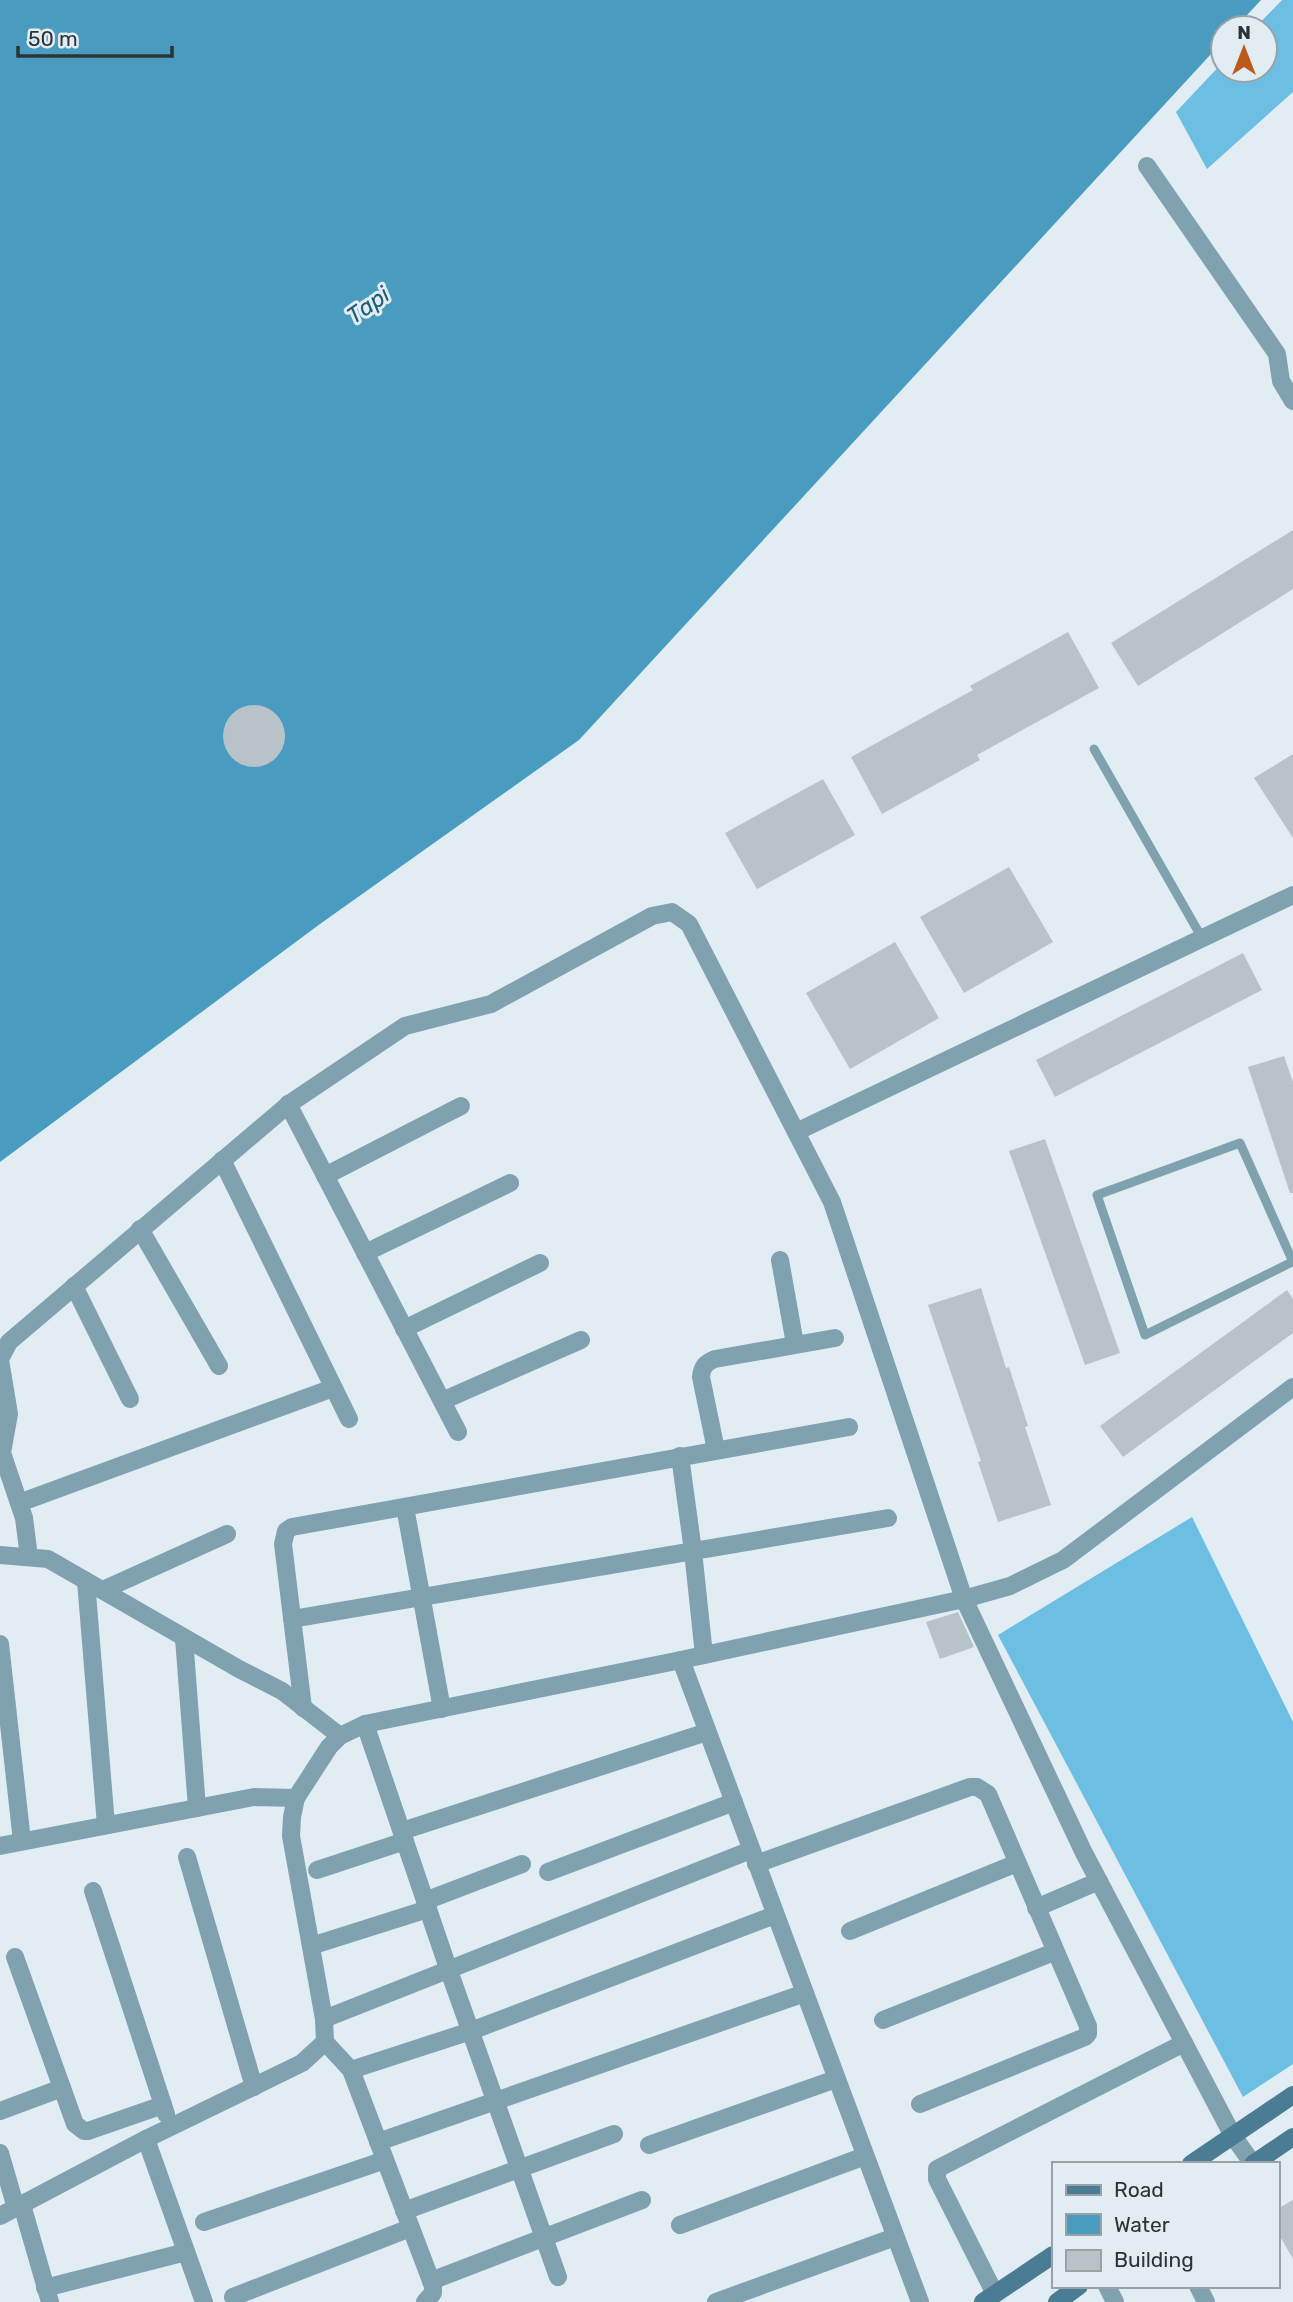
<svg xmlns="http://www.w3.org/2000/svg" width="1293" height="2302" viewBox="0 0 1293 2302" font-family="Rubik,sans-serif">
<rect width="100%" height="100%" fill="#e1edf3"/>
<!-- forest -->
<g fill="#6cbee2">
<path d="M1282,0H1293V92L1207,169L1176,112L1223,62V70H1265V28H1255Z"/>
<path d="M1192,1517L1293,1722V2064L1243,2097L998,1635Z"/>
</g>
<!-- water -->
<path fill="#499cbf" d="M0,0H1261L1235,28H1223V41L579,740L320,924L0,1162Z"/>
<!-- building -->
<g fill="#b7c3c8">
<path d="M1293,530V589L1138,686L1111,643Z"/>
<path d="M1068,632L1099,688L977,755L980,760L882,814L851,757L973,690L970,686Z"/>
<circle cx="254" cy="736" r="31"/>
<path d="M1293,754V838L1254,778Z"/>
<path d="M823,779L855,835L757,889L725,833Z"/>
<path d="M1009,867L1053,942L964,993L920,917Z"/>
<path d="M895,942L939,1018L850,1069L806,993Z"/>
<path d="M1243,953L1262,990L1055,1097L1036,1060Z"/>
<path d="M1284,1056L1293,1082V1193H1290L1248,1067Z"/>
<path d="M1045,1139L1120,1353L1085,1365L1009,1151Z"/>
<path d="M981,1288L1006,1368L1009,1367L1028,1426L1025,1427L1051,1505L998,1522L978,1462L981,1461L928,1305Z"/>
<path d="M1287,1290L1293,1299V1333L1123,1457L1100,1426Z"/>
<path d="M958,1612L974,1647L940,1659L926,1622Z"/>
<path d="M1293,2200V2259L1277,2231V2209Z"/>
</g>
<g fill="none" stroke-linecap="round" stroke-linejoin="round">
<!-- lane -->
<g stroke="#80a1b0" stroke-width="9">
<path d="M1094,749L1202,938"/>
<path d="M1292,1262L1145,1335L1097,1195L1240,1143L1293,1262"/>
</g>
<!-- street -->
<g stroke="#80a1b0" stroke-width="18">
<path d="M1147,166L1277,354L1281,381L1293,401"/>
<path d="M288,1104L458,1432"/>
<path d="M796,1132L1293,895"/>
<path d="M222,1160L349,1419"/>
<path d="M325,1176L461,1106"/>
<path d="M140,1229L219,1366"/>
<path d="M365,1253L510,1183"/>
<path d="M780,1260L795,1344"/>
<path d="M74,1286L130,1399"/>
<path d="M404,1329L540,1263"/>
<path d="M0,1359L9,1342L289,1104L405,1026L491,1004L652,916L672,912L689,924L832,1202L964,1599L1084,1853L1233,2136L1253,2164"/>
<path d="M0,1360L9,1414L2,1453L24,1518L29,1557"/>
<path d="M442,1401L581,1340"/>
<path d="M716,1450L701,1377C702,1367 705,1363 715,1359L835,1338"/>
<path d="M680,1456L693,1551L704,1655"/>
<path d="M19,1503L333,1388"/>
<path d="M405,1507L442,1709"/>
<path d="M0,1555L48,1559L239,1669L282,1691L340,1736"/>
<path d="M86,1581L106,1825"/>
<path d="M103,1590L227,1534"/>
<path d="M292,1619L888,1518"/>
<path d="M184,1638L197,1808"/>
<path d="M0,1644L22,1841"/>
<path d="M681,1660L920,2302"/>
<path d="M303,1708L283,1544L286,1531L292,1527L849,1427"/>
<path d="M365,1724L448,1968L558,2277"/>
<path d="M402,1831L707,1732"/>
<path d="M0,1846L254,1797L296,1798"/>
<path d="M187,1857L254,2087"/>
<path d="M756,1864L970,1787H977L988,1794L1088,2026V2034L1085,2037L920,2104"/>
<path d="M317,1870L405,1841"/>
<path d="M548,1872L734,1802"/>
<path d="M93,1891L166,2114"/>
<path d="M425,1901L522,1864"/>
<path d="M1036,1908L1099,1881"/>
<path d="M850,1931L1017,1863"/>
<path d="M311,1946L428,1909"/>
<path d="M15,1957L75,2124L84,2131H88L163,2105"/>
<path d="M324,2019L751,1850"/>
<path d="M883,2020L1054,1952"/>
<path d="M325,2042L351,2070L433,2286V2293L425,2302"/>
<path d="M351,2070L471,2031L775,1915"/>
<path d="M0,2111L62,2088"/>
<path d="M146,2139L204,2302"/>
<path d="M378,2142L805,1993"/>
<path d="M649,2145L836,2079"/>
<path d="M0,2153L16,2208"/>
<path d="M22,2205L50,2302"/>
<path d="M404,2211L614,2134"/>
<path d="M0,2216L146,2139L302,2063L325,2042L324,2019L291,1836L292,1817L296,1798L329,1747L340,1736L365,1724L681,1660L964,1599L1010,1586L1063,1560L1293,1387"/>
<path d="M204,2222L385,2160"/>
<path d="M680,2225L865,2156"/>
<path d="M431,2281L642,2200"/>
<path d="M1107,2286L1115,2302"/>
<path d="M1198,2286L1206,2302"/>
<path d="M45,2288L186,2252"/>
<path d="M995,2294L937,2179V2169L1184,2043"/>
<path d="M233,2297L410,2228"/>
<path d="M716,2302L895,2237"/>
</g>
<!-- secondary -->
<g stroke="#4a7d93" stroke-width="18">
<path d="M1191,2164L1293,2095"/>
<path d="M1253,2164L1293,2137"/>
<path d="M983,2302L1053,2255"/>
<path d="M1057,2302L1079,2286"/>
</g>
</g>
<g text-anchor="middle" dominant-baseline="central" stroke-width="6" stroke-linejoin="round" paint-order="stroke">
<!-- water labels -->
<g font-size="23" font-style="italic" fill="#1d5e77" stroke="#e1edf3">
<text transform="translate(368 305) rotate(-35)">Tapi</text>
</g>
</g>
<!-- legend -->
<rect x="1052" y="2162" width="228" height="126" fill="#e1edf3" stroke="#99a2a7" stroke-width="2"/>
<rect x="1066" y="2185" width="35" height="10" fill="#4a7d93" stroke="#99a2a7" stroke-width="2"/>
<text x="1114" y="2197" font-size="21" fill="#2d3234">Road</text>
<rect x="1066" y="2214" width="35" height="21" fill="#499cbf" stroke="#99a2a7" stroke-width="2"/>
<text x="1114" y="2232" font-size="21" fill="#2d3234">Water</text>
<rect x="1066" y="2250" width="35" height="21" fill="#b7c3c8" stroke="#99a2a7" stroke-width="2"/>
<text x="1114" y="2267" font-size="21" fill="#2d3234">Building</text>
<!-- north arrow -->
<g transform="translate(1244 49)"><circle r="33" fill="#e1edf3" stroke="#99a2a7" stroke-width="2"/>
<path d="M0-5L12 26L0 18L-12 26Z" fill="#bc5a1b"/>
<text y="-10" font-size="19" font-weight="bold" text-anchor="middle" fill="#2d3234">N</text>
</g>
<!-- scale -->
<path d="M18 46v10h154v-10" fill="none" stroke="#2d3234" stroke-width="3.5"/>
<text x="28" y="46" font-size="21" fill="#2d3234" stroke="#e1edf3" stroke-width="5" paint-order="stroke">50 m</text>
</svg>
